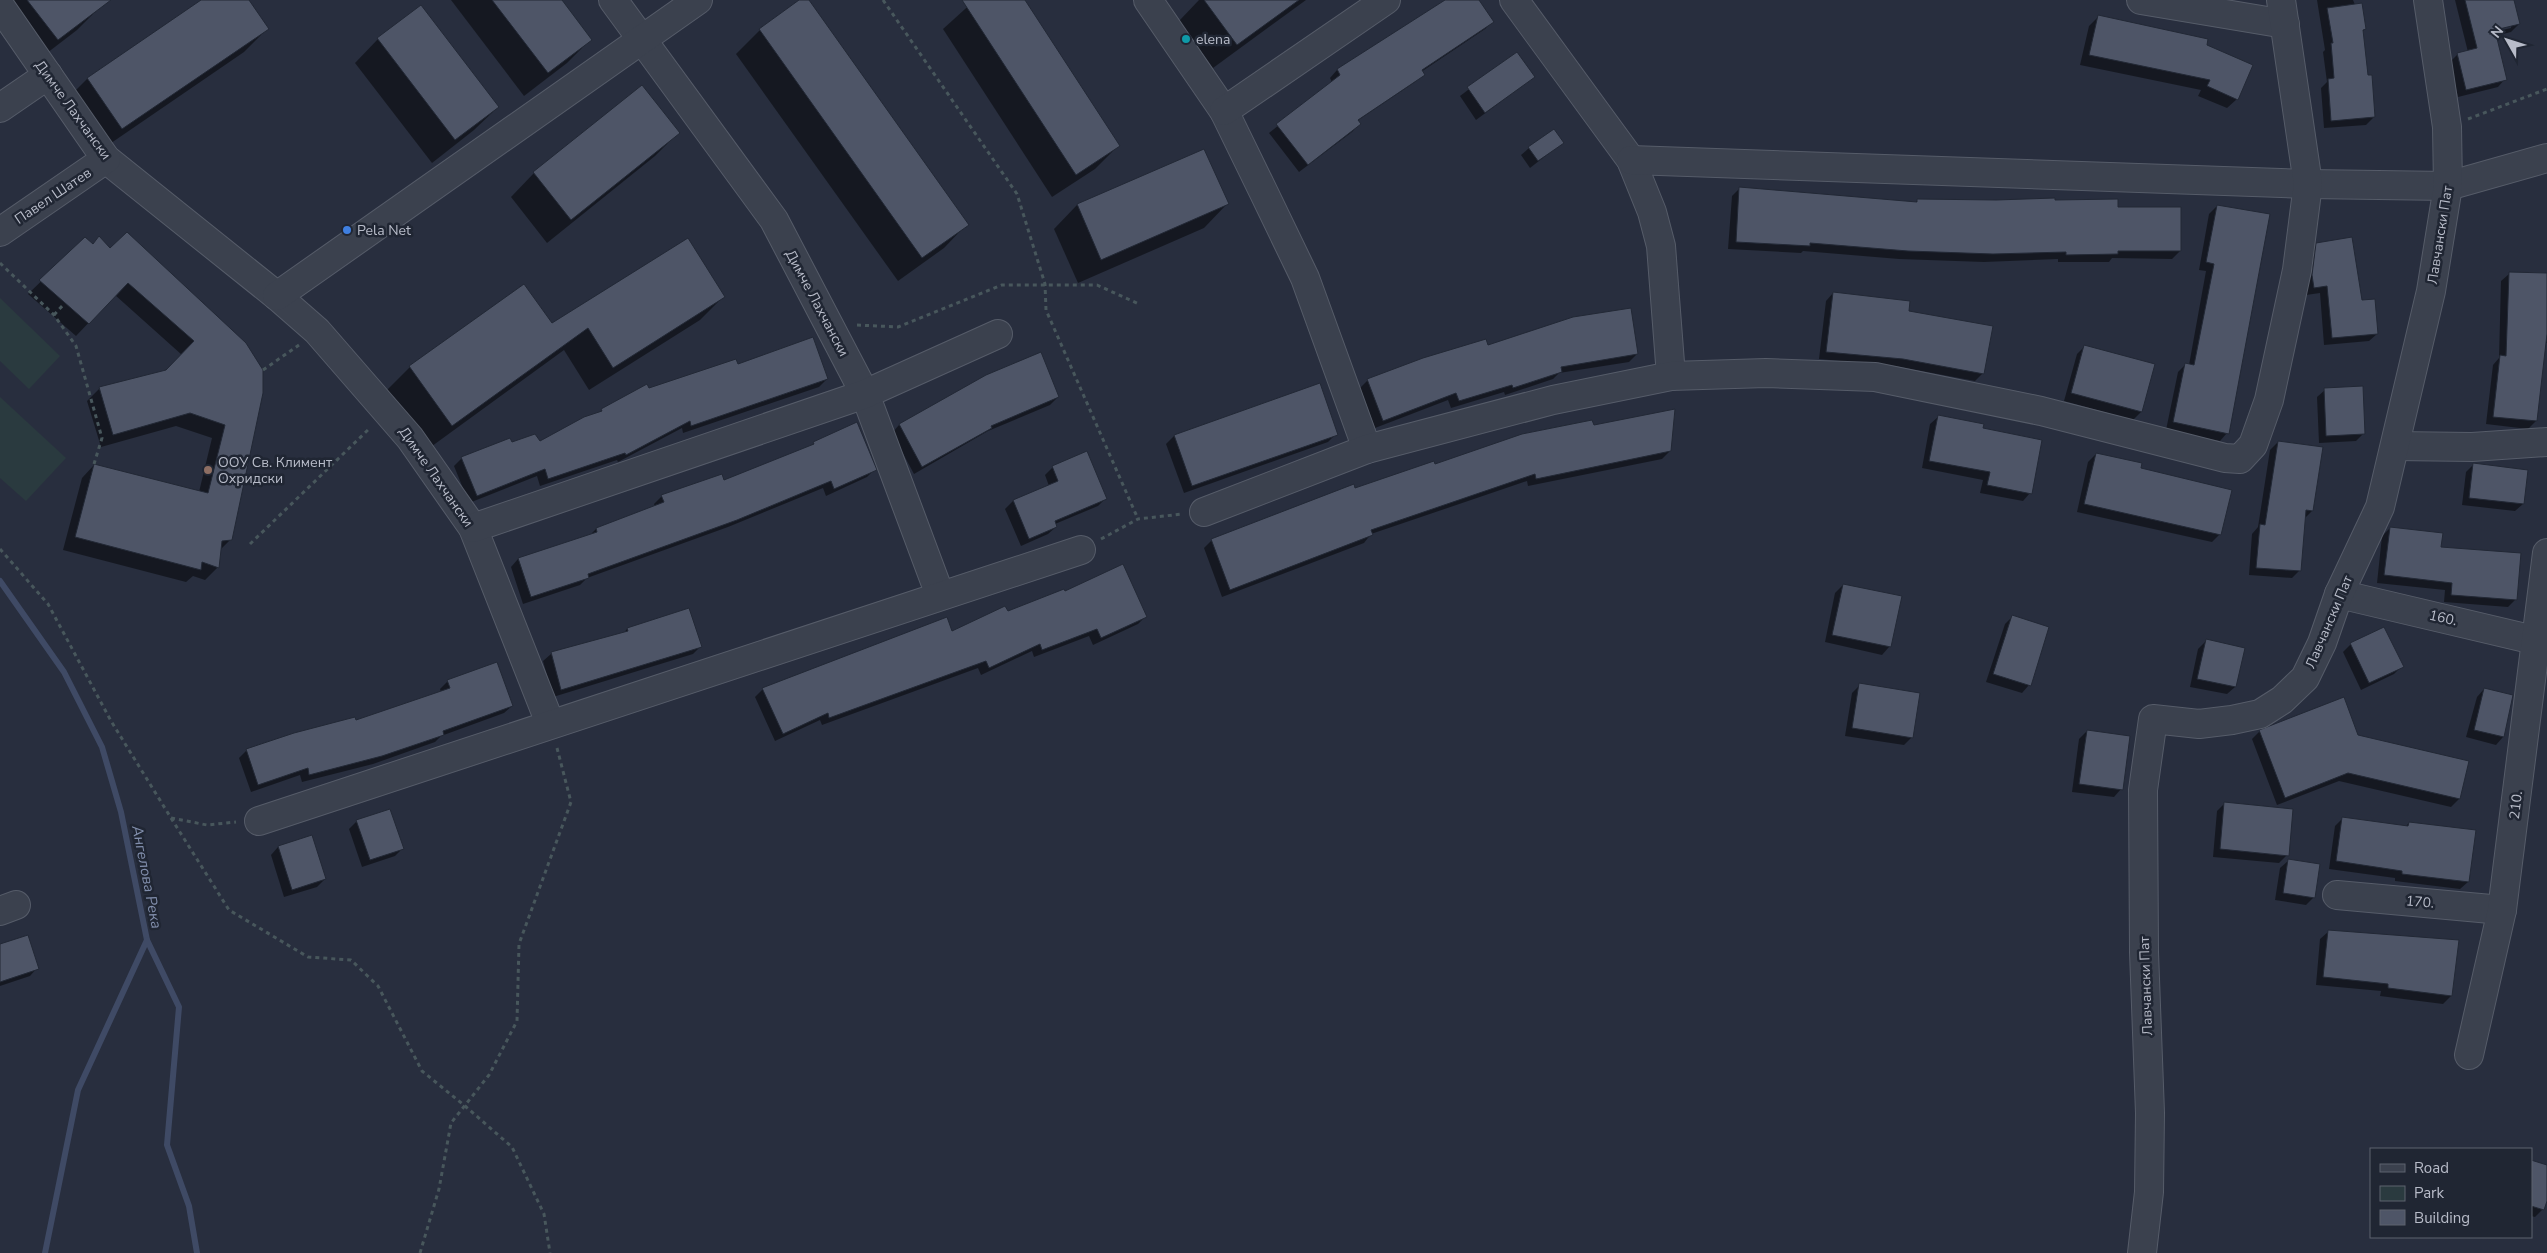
<svg xmlns="http://www.w3.org/2000/svg" width="2547" height="1253" viewBox="0 0 2547 1253" font-family="'Nunito Sans',sans-serif">
<rect width="100%" height="100%" fill="#282e3e"/>
<!-- green -->
<g fill="#2a3a3f">
<path d="M0,298L60,356L29,389L0,361Z"/>
<path d="M0,397L66,458L26,501L0,478Z"/>
</g>
<!-- shadow -->
<g fill="#0007" fill-rule="evenodd">
<path d="M0,0H95L100,7L77,30L34,63Z"/>
<path d="M203,0H248L267,29L244,52L98,152L64,102L87,79Z"/>
<path d="M451,0H560L590,40L567,63L524,96Z"/>
<path d="M801,0H807L967,224L944,248L898,281L736,54L760,30Z"/>
<path d="M975,0H1023L1118,146L1095,169L1052,197L943,29Z"/>
<path d="M1199,0H1306L1213,68L1179,21Z"/>
<path d="M1447,0H1478L1492,22L1485,29L1421,72L1423,74L1415,82L1357,121L1359,124L1352,132L1299,172L1269,133L1332,82L1330,78L1337,70Z"/>
<path d="M2317,0H2353L2365,29L2362,32L2374,117L2366,125L2324,128L2321,88L2327,82L2323,52L2325,50Z"/>
<path d="M2455,0H2513L2519,24L2511,32L2495,36L2505,79L2498,87L2458,97L2450,62L2458,54L2468,52ZM2511,25V28L2489,33L2488,31Z"/>
<path d="M2098,17L2206,45L2237,99L2227,108L2198,96L2201,90L2080,65L2089,26Z"/>
<path d="M378,39L498,107L474,130L432,163L355,63Z"/>
<path d="M1517,53L1534,77L1476,120L1460,96Z"/>
<path d="M678,133L655,156L547,243L511,197L534,173Z"/>
<path d="M1562,143L1530,168L1521,155L1529,148Z"/>
<path d="M1204,150L1227,204L1204,228L1078,283L1054,229L1077,205Z"/>
<path d="M1740,188L1915,203L1918,200L2054,201L2117,208L2180,251L2172,259L2112,258L2109,262H2058V259L1984,262L1899,259L1803,251L1801,253L1728,249L1732,196Z"/>
<path d="M2217,206L2227,433L2220,441L2166,430L2178,372L2186,364L2189,365L2206,271L2199,270L2209,214Z"/>
<path d="M85,239L92,245L110,250L245,344L230,540L220,550L218,567L205,580L193,576L186,582L63,550L82,478L94,465L199,492L212,438L176,426L101,447L87,401L100,388L166,371L182,355L115,295L76,336L28,294Z"/>
<path d="M2317,244L2361,301L2377,334L2369,341L2324,345L2320,293L2306,295L2305,284L2309,252Z"/>
<path d="M2509,274L2547,275V343H2545L2536,421L2528,429L2486,424L2493,365L2499,358L2501,281Z"/>
<path d="M1833,293L1907,312L1983,373L1975,381L1895,366L1819,359L1826,301Z"/>
<path d="M723,297L700,320L589,390L564,350L428,449L387,390L410,367L552,325Z"/>
<path d="M2085,346L2154,365L2141,412L2133,420L2064,401L2077,354Z"/>
<path d="M1487,347L1637,354L1629,362L1559,373L1553,379L1505,395L1504,392L1451,408L1448,400L1375,428L1360,388L1368,380Z"/>
<path d="M737,365L827,379L819,387L683,433L682,428L618,462L617,460L540,486L537,476L469,503L454,466L462,458L511,443H539L597,414L602,410L648,389Z"/>
<path d="M986,376L1058,397L1050,405L988,431L914,474L892,433L899,425Z"/>
<path d="M1319,385L1336,434L1328,442L1184,493L1166,444L1174,436Z"/>
<path d="M2325,390L2364,433L2356,441L2319,443L2317,397Z"/>
<path d="M1938,417L1982,429L2030,493L2023,501L1980,493L1983,480L1922,468L1930,424Z"/>
<path d="M1593,426L1670,451L1662,459L1528,486L1527,481L1371,534L1364,543L1222,597L1204,548L1212,540L1354,489Z"/>
<path d="M2278,442L2312,511L2304,519L2300,570L2292,578L2249,575L2252,534L2258,527L2270,450Z"/>
<path d="M814,443L875,469L867,477L826,496L823,488L728,527L587,578L580,585L523,604L511,567L518,559L589,536L596,529L655,507L654,504L662,496L723,482L809,447Z"/>
<path d="M2096,454L2140,469L2220,534L2212,542L2077,512L2088,462Z"/>
<path d="M2474,464L2523,504L2515,511L2462,505L2466,472Z"/>
<path d="M1053,467L1105,499L1098,506L1055,524L1056,527L1048,534L1021,546L1005,509L1013,501L1049,486L1045,475Z"/>
<path d="M2390,528L2440,548L2516,599L2508,607L2444,602L2445,590L2377,583L2382,536Z"/>
<path d="M1843,585L1900,597L1889,647L1882,655L1825,642L1835,593Z"/>
<path d="M2013,616L2029,685L2022,693L1986,682L2005,624Z"/>
<path d="M1145,617L1138,624L1093,645L1089,636L1034,657L1032,651L981,675L978,668L822,725L820,720L775,741L755,697L763,689L951,632Z"/>
<path d="M627,629L701,646L693,654L553,697L543,661L551,654L623,634Z"/>
<path d="M2206,641L2235,687L2227,694L2190,687L2198,649Z"/>
<path d="M2351,644L2402,666L2394,674L2361,690L2343,652Z"/>
<path d="M448,681L512,706L504,713L441,736L435,742L373,764L302,782L300,775L251,792L239,758L247,750L355,722L441,692L440,689Z"/>
<path d="M1860,685L1912,737L1904,745L1845,736L1852,693Z"/>
<path d="M2484,689L2503,737L2496,745L2466,737L2477,697Z"/>
<path d="M2087,731L2121,789L2114,797L2072,792L2079,739Z"/>
<path d="M2260,731L2357,736L2468,762L2459,799L2451,807L2339,781L2277,805L2252,739Z"/>
<path d="M2225,803L2287,855L2279,863L2213,857L2217,811Z"/>
<path d="M2343,818L2405,827L2409,823L2468,882L2460,889L2395,881V878L2329,869L2335,826Z"/>
<path d="M357,821L402,849L395,856L362,867L349,829Z"/>
<path d="M278,847L325,879L317,887L284,897L271,855Z"/>
<path d="M2288,861L2314,897L2306,905L2275,900L2280,868Z"/>
<path d="M2328,932L2451,996L2443,1004L2380,996L2381,991L2316,985L2320,939Z"/>
<path d="M0,945L37,968L30,976L0,986Z"/>
<path d="M2531,1161L2547,1167V1197L2543,1209L2535,1217L2531,1216Z"/>
</g>
<g fill="none" stroke-linecap="round" stroke-linejoin="round">
<!-- stream -->
<g stroke="#3f4a65" stroke-width="6">
<path d="M0,581L64,672L102,747L121,812L147,940L78,1090L45,1253"/>
<path d="M147,940L179,1007L167,1145L189,1206L197,1253"/>
</g>
</g>
<!-- building -->
<g fill="#4e5567" stroke="#222835">
<path d="M27,0H111L58,40Z"/>
<path d="M201,0H249L269,29L122,129L87,78Z"/>
<path d="M492,0H562L592,40L548,73Z"/>
<path d="M799,0H809L969,225L922,258L759,29Z"/>
<path d="M962,0H1025L1120,146L1076,175Z"/>
<path d="M1204,0H1299L1237,45Z"/>
<path d="M1445,0H1479L1494,22L1422,70L1425,75L1358,120L1361,124L1308,165L1276,124L1340,75L1337,69Z"/>
<path d="M2465,0H2514L2520,24L2495,30L2507,80L2466,90L2457,53L2477,48Z"/>
<path d="M2362,3L2366,29L2363,30L2368,75H2372L2375,117L2331,121L2328,79L2334,78L2331,43H2333L2327,8Z"/>
<path d="M421,5L499,107L455,140L377,38Z"/>
<path d="M2098,15L2208,39L2207,45L2253,65L2238,100L2207,86L2210,80L2089,55Z"/>
<path d="M1517,52L1535,77L1485,113L1467,87Z"/>
<path d="M642,85L680,133L571,220L533,172Z"/>
<path d="M1554,129L1564,143L1538,161L1528,147Z"/>
<path d="M1204,149L1229,204L1101,260L1077,204Z"/>
<path d="M1739,187L1917,202V199L1996,200L2055,198V200L2118,199V207H2181V251H2118V254L2066,255V252L1993,254L1908,251L1810,243V246L1736,242Z"/>
<path d="M2217,205L2270,214L2229,434L2173,422L2185,363L2194,365L2214,264L2206,262Z"/>
<path d="M127,232L246,343L263,370V393L232,540L222,541L219,568L202,562L201,570L75,537L94,464L208,493L225,425L190,413L113,435L99,387L166,370L194,341L128,283L89,324L39,280L85,237L93,244L99,236L110,248Z"/>
<path d="M2352,237L2362,300L2375,299L2378,334L2332,338L2327,286L2314,288L2312,275L2316,243Z"/>
<path d="M688,238L725,297L613,368L588,328L452,426L409,366L524,284L552,323Z"/>
<path d="M2509,272L2547,273V334L2537,421L2493,417L2500,355L2506,356Z"/>
<path d="M1833,292L1910,301L1909,311L1993,326L1984,374L1903,359L1826,352Z"/>
<path d="M1631,308L1638,354L1561,367L1562,372L1513,388L1512,385L1459,401L1456,393L1383,421L1367,379L1423,358L1486,339L1488,345L1573,317Z"/>
<path d="M813,337L828,379L691,426L690,421L626,455L625,453L548,479L545,469L477,496L461,457L510,438L512,442L535,434L540,441L584,417L602,411L601,409L647,384L649,388L736,359L738,364Z"/>
<path d="M2084,345L2155,364L2142,412L2071,393Z"/>
<path d="M1041,352L1059,397L991,426L992,428L922,467L899,424L986,375Z"/>
<path d="M1320,383L1338,435L1192,486L1174,435Z"/>
<path d="M2363,386L2365,434L2326,436L2324,388Z"/>
<path d="M1675,409L1671,451L1536,479L1535,474L1371,530L1373,535L1230,590L1211,539L1354,484L1355,488L1434,461L1435,464L1522,434L1592,420L1594,425Z"/>
<path d="M1938,415L1984,424L1983,428L2042,440L2032,494L1987,485L1990,472L1929,461Z"/>
<path d="M857,422L877,470L834,489L831,481L737,520L588,574L589,578L531,597L518,558L597,532L596,528L664,502L661,495L722,474L724,480L814,444L813,442Z"/>
<path d="M2278,441L2323,447L2313,511L2306,510L2301,571L2256,568L2260,524L2265,525Z"/>
<path d="M1087,451L1107,499L1055,521L1057,527L1029,539L1013,500L1058,481L1052,466Z"/>
<path d="M2096,453L2142,463L2141,468L2232,490L2221,535L2084,504Z"/>
<path d="M2473,463L2528,470L2524,504L2469,498Z"/>
<path d="M2390,527L2443,533L2441,547L2521,553L2517,600L2451,595L2452,583L2384,575Z"/>
<path d="M1123,564L1147,617L1101,638L1097,629L1042,650L1040,644L989,668L986,661L829,718L828,713L783,734L762,688L947,617L952,631L1005,606L1008,611L1064,589L1065,591Z"/>
<path d="M1843,584L1902,596L1891,647L1832,635Z"/>
<path d="M689,608L702,647L561,690L551,652L628,631L627,628Z"/>
<path d="M2012,615L2049,627L2031,686L1993,674Z"/>
<path d="M2384,627L2404,667L2369,683L2350,643Z"/>
<path d="M2206,639L2245,648L2236,687L2197,679Z"/>
<path d="M497,662L513,706L443,731L444,735L382,756L309,775L308,768L258,785L246,749L294,733L355,717L356,720L450,688L447,680Z"/>
<path d="M1859,683L1920,693L1913,738L1852,728Z"/>
<path d="M2484,688L2513,695L2504,737L2474,730Z"/>
<path d="M2344,697L2358,735L2469,761L2460,799L2348,773L2285,798L2259,730Z"/>
<path d="M2087,730L2130,736L2123,790L2079,784Z"/>
<path d="M2224,802L2293,809L2289,856L2220,849Z"/>
<path d="M390,809L404,849L370,860L356,820Z"/>
<path d="M2342,817L2408,826L2409,822L2476,830L2469,882L2402,874V871L2336,861Z"/>
<path d="M312,835L326,879L292,890L278,846Z"/>
<path d="M2288,859L2320,864L2315,898L2283,893Z"/>
<path d="M2328,930L2459,940L2452,996L2388,988V984L2323,977Z"/>
<path d="M28,935L39,969L0,982V944Z"/>
<path d="M2531,1160L2547,1165V1201L2544,1210L2531,1206Z"/>
</g>
<g fill="none" stroke-linecap="round" stroke-linejoin="round">
<!-- minor casing -->
<g stroke="#565c69" stroke-width="30">
<g id="minor">
<path d="M613,0L774,220L865,394L940,595"/>
<path d="M1148,0L1224,111L1264,193L1305,278L1367,449"/>
<path d="M1514,0L1631,160L1652,212L1661,246L1671,376"/>
<path d="M2141,0L2285,24"/>
<path d="M0,6L106,159L277,296L317,331L410,438L473,528L550,723"/>
<path d="M0,108L48,75"/>
<path d="M1224,111L1386,0"/>
<path d="M1631,160L2308,184L2448,186L2547,158"/>
<path d="M0,232L106,159"/>
<path d="M277,296L698,0"/>
<path d="M2395,446L2472,447L2547,442"/>
<path d="M1204,512L1367,449L1553,400L1671,376L1766,373L1875,377L2041,411L2225,458L2240,459L2253,445L2269,400L2297,270L2308,184L2281,0"/>
<path d="M473,528L865,394L998,334"/>
<path d="M2339,594L2547,643"/>
<path d="M259,821L1081,550"/>
<path d="M2337,895L2502,910"/>
<path d="M0,911L16,905"/>
<path d="M2469,1055L2502,910L2547,553"/>
<path d="M2142,1253L2149,1192L2150,1113L2144,952L2143,790L2153,719L2199,724L2232,720L2260,714L2282,700L2305,678L2322,643L2339,594L2380,507L2431,291L2448,186L2447,127L2428,0"/>
</g>
</g>
<!-- path -->
<g stroke="#48575c" stroke-width="3" stroke-dasharray="4 4" stroke-linecap="butt">
<path d="M883,0L1017,194L1045,284L1046,310L1138,519"/>
<path d="M2468,119L2547,89"/>
<path d="M0,263L54,315L76,346L102,438L94,464"/>
<path d="M54,315L64,304"/>
<path d="M857,325L898,327L1002,285H1097L1139,304"/>
<path d="M263,370L299,345"/>
<path d="M1101,539L1138,519L1182,514"/>
<path d="M250,544L370,428"/>
<path d="M0,549L48,604L111,721L171,818L207,825L236,822"/>
<path d="M171,818L229,910L308,957L351,960L378,986L422,1071L465,1106L512,1147L544,1214L550,1253"/>
<path d="M420,1253L439,1189L451,1123L489,1075L517,1021L519,944L571,802L557,748"/>
</g>
<!-- minor -->
<use href="#minor" stroke="#3b414e" stroke-width="28"/>
</g>
<!-- markers -->
<circle fill="#0f9aa8" stroke="#202633" stroke-width="2" cx="1186" cy="39" r="5"/>
<circle fill="#3f7fe0" stroke="#202633" stroke-width="2" cx="347" cy="230" r="5"/>
<circle fill="#8d6e63" stroke="#202633" stroke-width="2" cx="208" cy="470" r="5"/>
<g text-anchor="middle" dominant-baseline="central" stroke-width="5" stroke-linejoin="round" paint-order="stroke">
<!-- poi labels -->
<g font-size="14" fill="#b8bcc9" stroke="#202633" text-anchor="start">
<text x="1196" y="39">elena</text>
<text x="357" y="230">Pela Net</text>
<text x="218" y="462">ООУ Св. Климент<tspan x="218" dy="16">Охридски</tspan></text>
</g>
<!-- street labels -->
<g font-size="14" fill="#b8bcc9" stroke="#202633">
<text transform="translate(73 110) rotate(54)">Димче Лахчански</text>
<text transform="translate(53 196) rotate(-34)">Павел Шатев</text>
<text transform="translate(2440 235) rotate(-81)">Лавчански Пат</text>
<text transform="translate(817 303) rotate(62)">Димче Лахчански</text>
<text transform="translate(436 477) rotate(55)">Димче Лахчански</text>
<text transform="translate(2443 618) rotate(13)">160.</text>
<text transform="translate(2329 622) rotate(-67)">Лавчански Пат</text>
<text transform="translate(2516 805) rotate(-83)">210.</text>
<text transform="translate(2420 902) rotate(5)">170.</text>
<text transform="translate(2146 986) rotate(-92)">Лавчански Пат</text>
</g>
<!-- water labels -->
<g font-size="15" font-style="italic" fill="#828fad" stroke="#202633">
<text transform="translate(147 877) rotate(79)">Ангелова Река</text>
</g>
</g>
<!-- legend -->
<rect x="2370" y="1148" width="162" height="90" fill="#202633" stroke="#5d626f"/>
<rect x="2380" y="1164" width="25" height="8" fill="#3b414e" stroke="#5d626f"/>
<text x="2414" y="1173" font-size="15" fill="#b8bcc9">Road</text>
<rect x="2380" y="1186" width="25" height="15" fill="#2a3a3f" stroke="#5d626f"/>
<text x="2414" y="1198" font-size="15" fill="#b8bcc9">Park</text>
<rect x="2380" y="1210" width="25" height="15" fill="#4e5567" stroke="#5d626f"/>
<text x="2414" y="1223" font-size="15" fill="#b8bcc9">Building</text>
<!-- north arrow -->
<g transform="translate(2507 40) rotate(309)" stroke="#202633" stroke-width="4" paint-order="stroke">
<path d="M0-4L9 19L0 12L-9 19Z" fill="#b8bcc9"/>
<text y="-8" font-size="14" font-weight="bold" text-anchor="middle" fill="#b8bcc9">N</text>
</g>
</svg>
